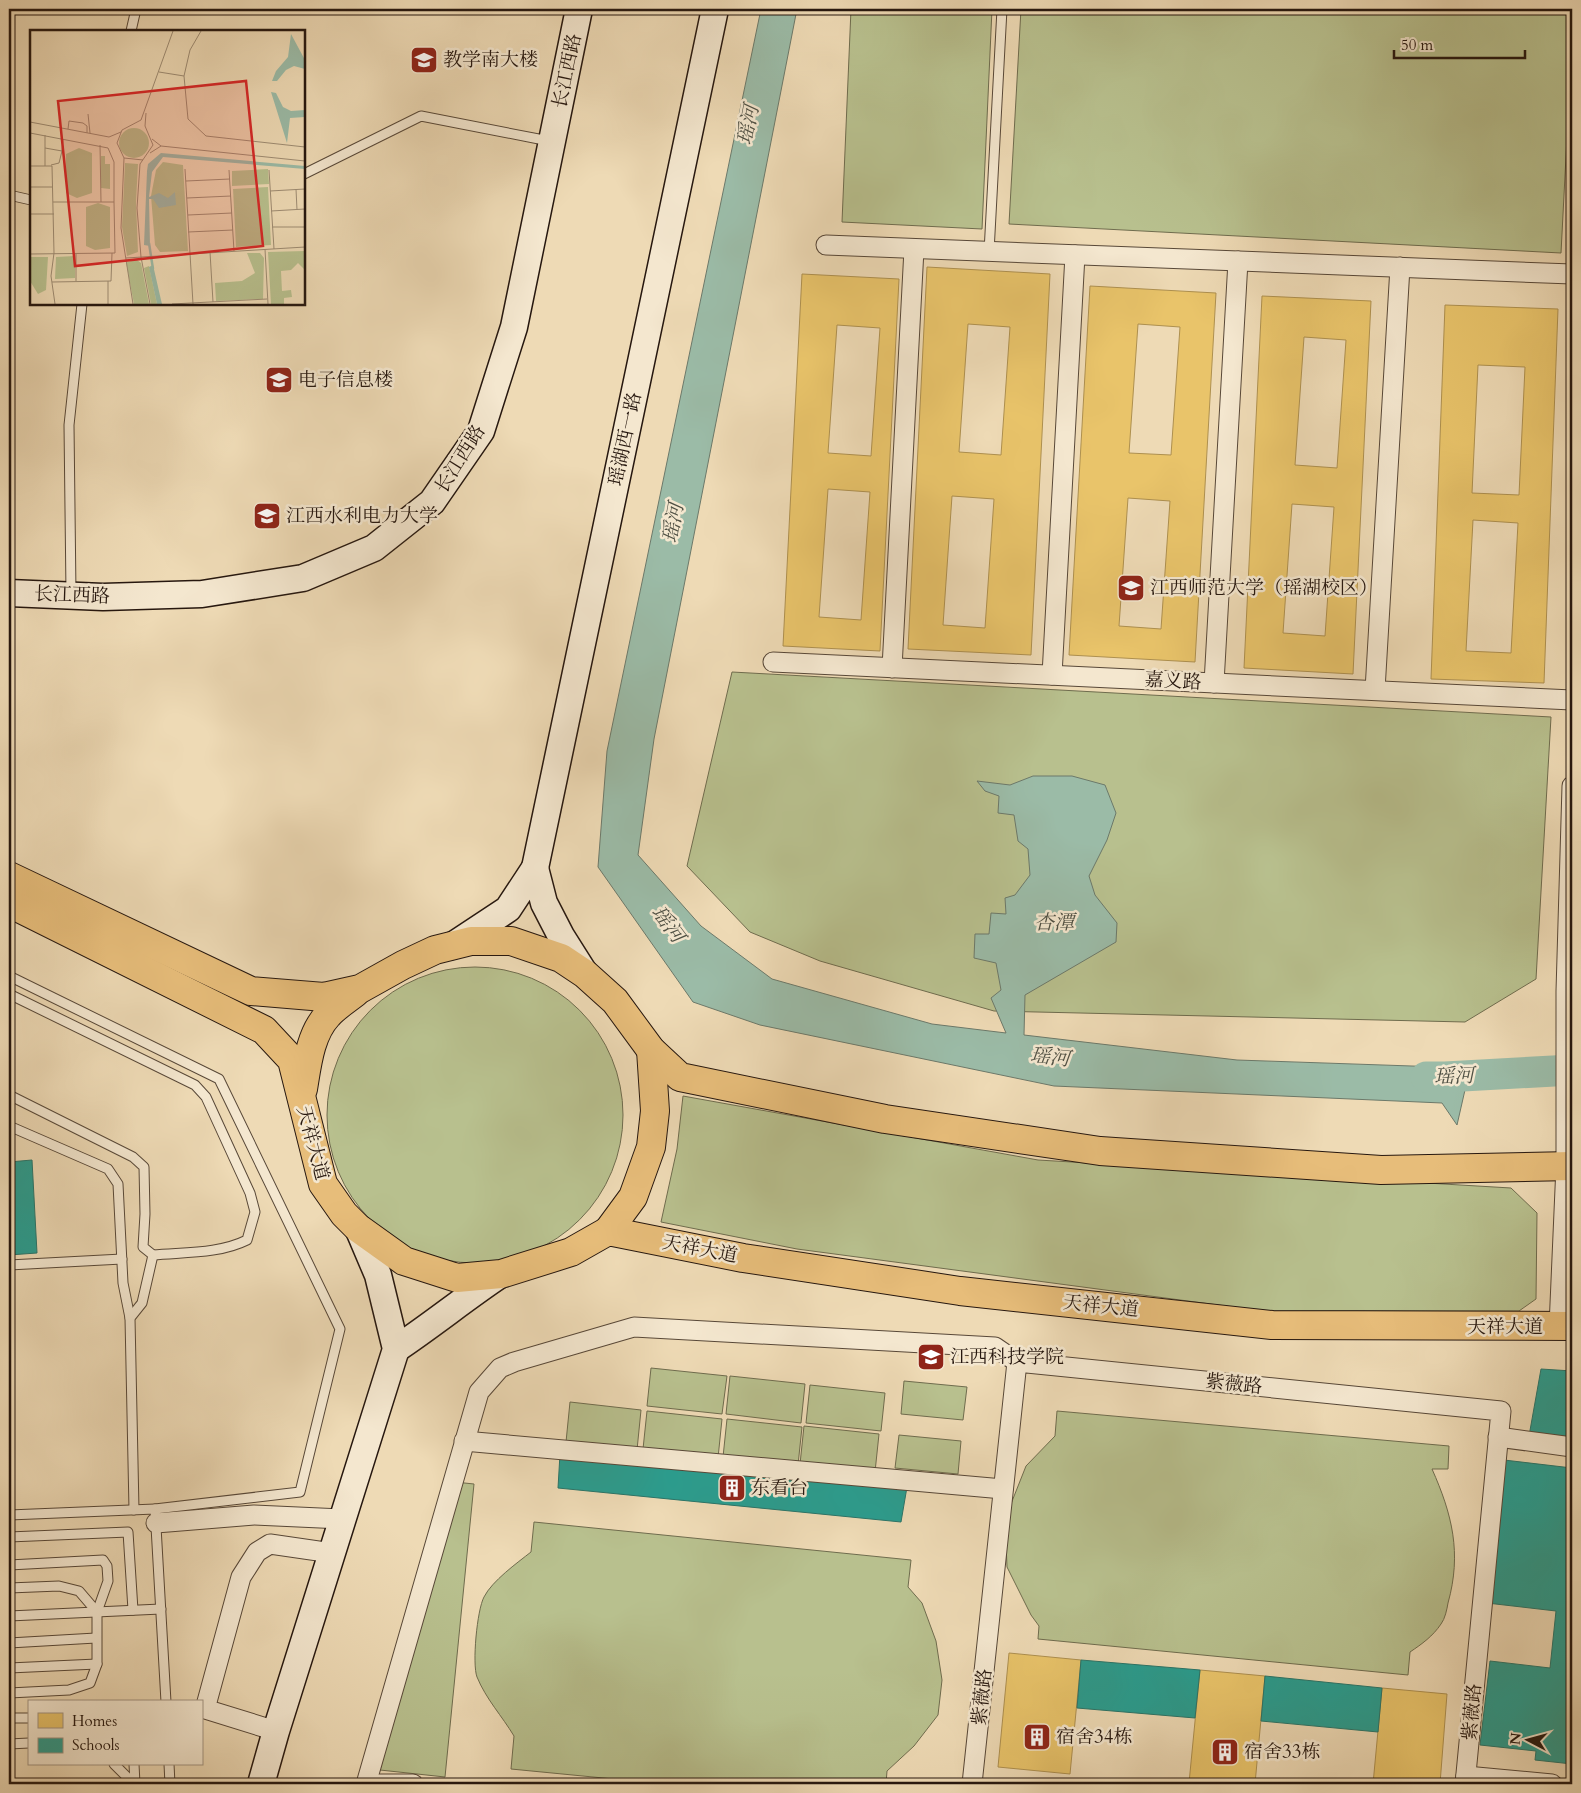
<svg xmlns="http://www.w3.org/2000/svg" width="1581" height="1793" viewBox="0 0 1581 1793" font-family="Cardo,'Noto Serif SC',serif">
<rect width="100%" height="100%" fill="#eedab5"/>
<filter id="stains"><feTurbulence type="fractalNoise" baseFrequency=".004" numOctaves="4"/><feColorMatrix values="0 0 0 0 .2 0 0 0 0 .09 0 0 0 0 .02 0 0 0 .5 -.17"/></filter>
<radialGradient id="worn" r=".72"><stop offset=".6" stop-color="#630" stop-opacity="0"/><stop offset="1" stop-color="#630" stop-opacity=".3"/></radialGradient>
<!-- green -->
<g fill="#b8c08e" stroke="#6f6c4e">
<path d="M851,9H992L982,229L842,222Z"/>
<path d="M1021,9H1572V40L1561,253L1009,224Z"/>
<path d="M732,672L1551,717L1536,979L1465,1022L994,1011L820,961L750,932L687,866Z"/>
<circle cx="475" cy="1115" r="148"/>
<path d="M683,1096L1038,1160L1511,1188L1537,1213L1536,1299L1519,1311H1263L797,1249L661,1222L677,1149Z"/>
<path d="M651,1368L727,1376L722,1414L647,1406Z"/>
<path d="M730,1376L805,1384L801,1423L726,1414Z"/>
<path d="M904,1381L967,1387L963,1420L901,1414Z"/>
<path d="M810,1385L885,1393L881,1431L806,1423Z"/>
<path d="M570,1402L641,1410L637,1450L566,1442Z"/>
<path d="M647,1411L722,1419L718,1458L643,1449Z"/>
<path d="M1057,1411L1449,1446L1448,1469H1432C1452,1514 1462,1553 1448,1603C1447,1609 1445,1619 1441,1624C1433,1636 1422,1644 1410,1652L1408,1675L1038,1639L1039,1626L1031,1615L1007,1567L1005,1519L1026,1466L1055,1436Z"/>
<path d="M727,1419L802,1427L798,1465L723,1457Z"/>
<path d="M804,1426L879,1434L875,1472L800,1464Z"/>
<path d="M899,1435L961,1441L958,1474L895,1468Z"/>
<path d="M455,1482L474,1484L445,1777L380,1770Z"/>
<path d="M534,1522L911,1560L908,1587L922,1603L936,1641L942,1680L938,1715L914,1746L887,1771L886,1784H665L511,1769L514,1736C502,1716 486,1699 477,1677C472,1664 477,1610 484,1597C492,1581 517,1563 531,1552Z"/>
</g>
<!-- water -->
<path fill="#9bbba7" stroke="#6c796a" d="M761,9H797L654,739L638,855L701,926L772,979L932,1024L1006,1033L991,998L1001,990L996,963L974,958L975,934H989L991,913L1006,914L1005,898L1015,895L1030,875L1028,849L1018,841L1014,815L998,813L999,796L985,791L977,781L1010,785L1033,776H1072L1105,785L1116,813L1107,840L1089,876L1095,895L1117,923L1116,942L1025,995L1024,1035L1237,1060L1470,1068L1457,1125L1442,1103L1054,1086L760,1025L693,1002L598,867L607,751Z"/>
<!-- homes -->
<g fill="#e9c46a" stroke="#ae904f" fill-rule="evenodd">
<path d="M927,267L1050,274L1031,655L908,649ZM968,324L1010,327L1001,455L959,452ZM952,496L994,499L985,628L943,625Z"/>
<path d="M802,274L899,279L880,651L783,646ZM837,325L880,328L871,456L828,453ZM828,489L870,492L861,620L819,617Z"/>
<path d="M1090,286L1216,293L1195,662L1069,655ZM1138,324L1180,327L1171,455L1129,453ZM1128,498L1170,501L1161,629L1119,626Z"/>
<path d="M1262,296L1371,301L1353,674L1244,668ZM1304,337L1346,340L1337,468L1295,465ZM1292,504L1334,507L1325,636L1283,633Z"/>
<path d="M1445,305L1558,309L1544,683L1431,679ZM1478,365L1525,367L1519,495L1472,493ZM1473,520L1518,523L1511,653L1466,651Z"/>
<path d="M1009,1653L1081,1660L1070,1774L998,1767Z"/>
<path d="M1200,1670L1265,1676L1255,1784L1189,1783Z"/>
<path d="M1382,1688L1447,1694L1440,1784H1373Z"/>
</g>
<!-- schools -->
<g fill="#2a9d8f" stroke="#297569">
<path d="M32,1160L37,1253L9,1255V1162Z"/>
<path d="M1541,1369L1572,1371V1441L1529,1436Z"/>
<path d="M560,1454L907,1487L901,1522L558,1488Z"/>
<path d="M1504,1460L1572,1468V1764L1535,1760L1536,1751L1480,1745L1490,1661L1550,1668L1556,1611L1487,1603Z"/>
<path d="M1081,1660L1200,1670L1195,1718L1077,1708Z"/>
<path d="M1265,1676L1382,1688L1378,1732L1261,1721Z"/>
</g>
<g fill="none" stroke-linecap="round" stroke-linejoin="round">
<!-- river -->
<path stroke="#9bbba7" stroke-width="31" d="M1426,1077H1445L1572,1070"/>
<!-- lane casing -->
<g stroke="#584838" stroke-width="11">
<g id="lane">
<path d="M131,31L136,9"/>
<path d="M304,174L421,116L549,141"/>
<path d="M9,195L31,200"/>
<path d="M989,252L1002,9"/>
<path d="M71,593L69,425L82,304"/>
<path d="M9,976L219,1079L340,1329L300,1492L155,1509"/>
<path d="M9,994L195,1085L206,1097L250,1193L255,1212L247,1240C219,1254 184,1252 153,1255L143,1247L145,1214L144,1167L133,1157L9,1095"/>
<path d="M9,1126L108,1169L118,1184L123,1283L130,1318"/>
<path d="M9,1265L122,1259"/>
<path d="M134,1510L130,1318L142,1303L153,1255"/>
<path d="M9,1515L155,1509L166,1702"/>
<path d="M9,1537L128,1532L133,1610"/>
<path d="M9,1565L103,1560L107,1566L108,1581L97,1612V1664L90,1683L69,1690L9,1693"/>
<path d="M9,1588L59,1586L79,1591L97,1612"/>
<path d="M9,1616L161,1609"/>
<path d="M9,1643L96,1638"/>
<path d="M9,1668L97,1664"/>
<path d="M9,1718H29"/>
<path d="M9,1744L29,1743"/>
<path d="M114,1764L134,1784"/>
<path d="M134,1764L135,1784"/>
<path d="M169,1764L170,1784"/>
</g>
</g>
<!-- street casing -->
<g stroke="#584838" stroke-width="21">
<g id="street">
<path d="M826,245L1572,274"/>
<path d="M773,662L1572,700"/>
<path d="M892,668L914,249"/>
<path d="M1052,675L1075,255"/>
<path d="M1214,683L1238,261"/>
<path d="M1375,690L1400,267"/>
<path d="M1559,1327L1566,1166V991L1572,786"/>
<path d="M1498,1437L1572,1447"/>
<path d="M464,1441L1003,1489"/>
<path d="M156,1523L254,1515L342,1519"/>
<path d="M276,1731L205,1709L241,1577L257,1552L270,1544L332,1553"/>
<path d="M1466,1776L1552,1784"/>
<path d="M366,1784L479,1392L500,1368L514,1362L634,1327L995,1347L1017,1362"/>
<path d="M369,1784H413"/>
<path d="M972,1784L1017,1362L1501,1411L1465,1784"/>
</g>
</g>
<!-- secondary casing -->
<g stroke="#26170f" stroke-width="29">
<g id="secondary">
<path d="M9,593L103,597L202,594L303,578L374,548L432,502L481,431L514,327L579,9"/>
<path d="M535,868L715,9"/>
<path d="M452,946L508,909L535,868L544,903L561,936L585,974"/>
<path d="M396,1349C432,1325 465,1298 501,1274"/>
<path d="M261,1784L276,1731L396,1349L378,1275L358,1228"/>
</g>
</g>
<!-- primary casing -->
<g stroke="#26170f" stroke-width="30">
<g id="primary">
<path d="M9,876L251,991L324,997L360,989L403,965L435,950L471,941H511L561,958L585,974L615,1001L651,1050L680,1077L885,1119L1100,1151L1381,1170L1572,1166"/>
<path d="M9,903L264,1030L292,1060L323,1184L344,1214L358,1228L404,1261L457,1278L501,1274L571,1252L608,1231L743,1258L960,1291L1272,1325L1572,1326"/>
<path d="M303,1089C307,1065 310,1034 328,1015C335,1007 346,1000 355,993"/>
<path d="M608,1231L633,1197L651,1147L655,1111L651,1050"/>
</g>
</g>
<!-- lane -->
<use href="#lane" stroke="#f4e7cf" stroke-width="9"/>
<!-- street -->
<use href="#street" stroke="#f4e7cf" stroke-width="19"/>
<!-- secondary -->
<use href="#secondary" stroke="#f4e7cf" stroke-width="26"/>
<!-- primary -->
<use href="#primary" stroke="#e7bd7a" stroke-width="28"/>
</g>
<!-- icons -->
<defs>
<g id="university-square" transform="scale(1.4375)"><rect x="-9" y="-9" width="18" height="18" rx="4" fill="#8f2418" stroke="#f4e7cf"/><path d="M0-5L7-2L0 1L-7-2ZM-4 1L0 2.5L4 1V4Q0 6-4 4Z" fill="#fff"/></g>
<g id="building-square" transform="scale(1.4375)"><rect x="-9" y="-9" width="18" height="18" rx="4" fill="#8f2418" stroke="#f4e7cf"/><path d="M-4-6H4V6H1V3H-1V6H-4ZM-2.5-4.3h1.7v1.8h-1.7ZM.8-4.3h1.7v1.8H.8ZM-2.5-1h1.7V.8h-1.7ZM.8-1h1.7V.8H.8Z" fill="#fff"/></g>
</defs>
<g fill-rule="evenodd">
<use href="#university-square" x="424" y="60"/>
<use href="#university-square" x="279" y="380"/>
<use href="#university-square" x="267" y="516"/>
<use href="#university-square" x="1131" y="588"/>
<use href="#university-square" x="931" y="1357"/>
<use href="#building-square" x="732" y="1488"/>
<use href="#building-square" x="1037" y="1737"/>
<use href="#building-square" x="1225" y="1752"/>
</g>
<g text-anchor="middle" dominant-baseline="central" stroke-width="5" stroke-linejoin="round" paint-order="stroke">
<!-- poi labels -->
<g font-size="19" fill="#26170f" stroke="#f4e7cf" text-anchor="start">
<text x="443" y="60">教学南大楼</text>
<text x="298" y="380">电子信息楼</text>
<text x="286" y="516">江西水利电力大学</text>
<text x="1150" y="588">江西师范大学（瑶湖校区）</text>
<text x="950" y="1357">江西科技学院</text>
<text x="751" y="1488">东看台</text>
<text x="1056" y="1737">宿舍34栋</text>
<text x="1244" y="1752">宿舍33栋</text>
</g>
<!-- street labels -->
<g font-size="19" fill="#26170f" stroke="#f4e7cf">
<text transform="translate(567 71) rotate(-78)">长江西路</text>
<text transform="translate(625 439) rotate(-78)">瑶湖西一路</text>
<text transform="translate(460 459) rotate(-58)">长江西路</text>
<text transform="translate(72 595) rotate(2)">长江西路</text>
<text transform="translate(1173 681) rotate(3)">嘉义路</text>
<text transform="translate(313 1143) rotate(75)">天祥大道</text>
<text transform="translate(700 1249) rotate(11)">天祥大道</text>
<text transform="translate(1101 1306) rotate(6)">天祥大道</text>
<text x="1505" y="1327">天祥大道</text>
<text transform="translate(1234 1384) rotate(6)">紫薇路</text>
<text transform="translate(982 1697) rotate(-84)">紫薇路</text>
<text transform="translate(1472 1712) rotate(-85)">紫薇路</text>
</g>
<!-- water labels -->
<g font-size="20" font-style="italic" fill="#4f5044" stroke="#f4e7cf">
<text transform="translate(748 125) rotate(-79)">瑶河</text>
<text transform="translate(673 523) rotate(-80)">瑶河</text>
<text x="1054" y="922">杏潭</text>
<text transform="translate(668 924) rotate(53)">瑶河</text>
<text transform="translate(1050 1057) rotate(6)">瑶河</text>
<text transform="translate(1454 1076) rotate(-2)">瑶河</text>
</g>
</g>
<!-- overview -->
<g transform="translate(30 30)">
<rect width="275" height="275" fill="#eedab5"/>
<path d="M89 113a15 15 0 1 1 30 0a15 15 0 1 1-30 0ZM49,118L62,123V163L47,168L36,163V124ZM71,126H75V134H80V159L71,158ZM133,132L153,135L158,221L130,222L125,215L121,166L126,140ZM95,133L108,134L106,172L108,222L97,226L92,197ZM238,139L239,154L202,156V141ZM238,157L241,215L206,217L203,159ZM68,173L80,177V218L65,220L56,216V177ZM275,221V240L268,233L261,240L251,241L252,261L261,260L262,267L254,268V274H241L238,222ZM217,223H230L234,228L233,269L186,271L185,253L212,251L225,243ZM45,226V248L25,249L26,227ZM0,227H18L16,260L8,264L0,251ZM107,230L111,233L119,274H104L96,232ZM119,236L127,274H121L114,238Z" fill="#b8c08e"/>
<path d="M261,4L275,30V39L264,36L256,40L247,51H242L246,41L258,27ZM241,62L246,63L253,77L261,81L275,80V87L260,88L257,113ZM131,123L275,136V139L133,127L122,142L119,167L129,163L138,168L145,162L146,175L129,178L123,169H119L120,216L114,215L117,141L118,134ZM123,235L131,270L132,274H127L119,237Z" fill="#9bbba7"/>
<path fill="none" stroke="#9bbba7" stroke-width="2.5" d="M119,213L123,239"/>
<path fill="none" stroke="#9e8c73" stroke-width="1" d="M129,42L154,46L158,89L176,106L275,117M154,46L160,20L171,1M116,83L115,96L123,115L110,134L107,178L111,227L120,274M58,84L60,103M0,92L79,107L91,102M38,99L39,91L53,93L57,96V103M0,103L78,118L84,132V172M15,105V136M70,115L71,172M131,116L275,131M15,118L32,121L33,109M120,123L131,116L122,109M94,128L113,130M21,135L29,133L32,121M0,136H22L24,223L21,246L25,274M155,139L163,274M199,140L204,221M239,140L244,219M156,151L200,149M0,157H23M266,159L267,180M240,161L275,159M157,168L201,166M241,181L275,179M0,184H24M158,185L202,183M242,197H275M158,202L203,200M235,219L238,274M180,222L183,272M0,224L85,223L84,172H23M46,224V251M96,228L275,217M78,251V274M22,252L81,251L82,223M103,274L91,198L94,128L87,113L92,100L111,90L143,1M142,274L237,269"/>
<path fill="#d62828" fill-opacity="0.15" stroke="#d62828" stroke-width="2.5" d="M216,51L233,216L45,236L28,71Z"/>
<rect width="275" height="275" fill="none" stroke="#26170f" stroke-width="2.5"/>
</g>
<!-- margin -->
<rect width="1581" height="1793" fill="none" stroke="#eedab5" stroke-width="30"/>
<rect x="10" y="10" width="1561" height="1773" fill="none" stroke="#26170f" stroke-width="2.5"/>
<rect x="15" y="15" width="1551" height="1763" fill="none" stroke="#26170f"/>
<!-- legend -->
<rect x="28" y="1700" width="175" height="65" fill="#f4e7cf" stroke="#a29482"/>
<rect x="38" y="1713" width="25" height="15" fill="#e9c46a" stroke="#a29482"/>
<text x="72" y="1726" font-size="15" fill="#26170f">Homes</text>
<rect x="38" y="1738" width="25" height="15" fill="#2a9d8f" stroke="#a29482"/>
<text x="72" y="1750" font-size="15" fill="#26170f">Schools</text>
<!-- north arrow -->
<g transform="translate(1528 1740) rotate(276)" stroke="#f4e7cf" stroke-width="4" paint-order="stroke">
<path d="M0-4L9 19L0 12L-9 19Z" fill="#26170f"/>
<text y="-8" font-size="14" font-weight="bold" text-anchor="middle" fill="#26170f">N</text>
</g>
<!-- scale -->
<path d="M1394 50v8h131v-8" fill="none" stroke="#26170f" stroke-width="2.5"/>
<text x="1401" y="50" font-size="15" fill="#26170f" stroke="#f4e7cf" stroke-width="4" paint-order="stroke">50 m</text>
<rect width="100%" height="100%" filter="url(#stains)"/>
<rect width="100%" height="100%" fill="url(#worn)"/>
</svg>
